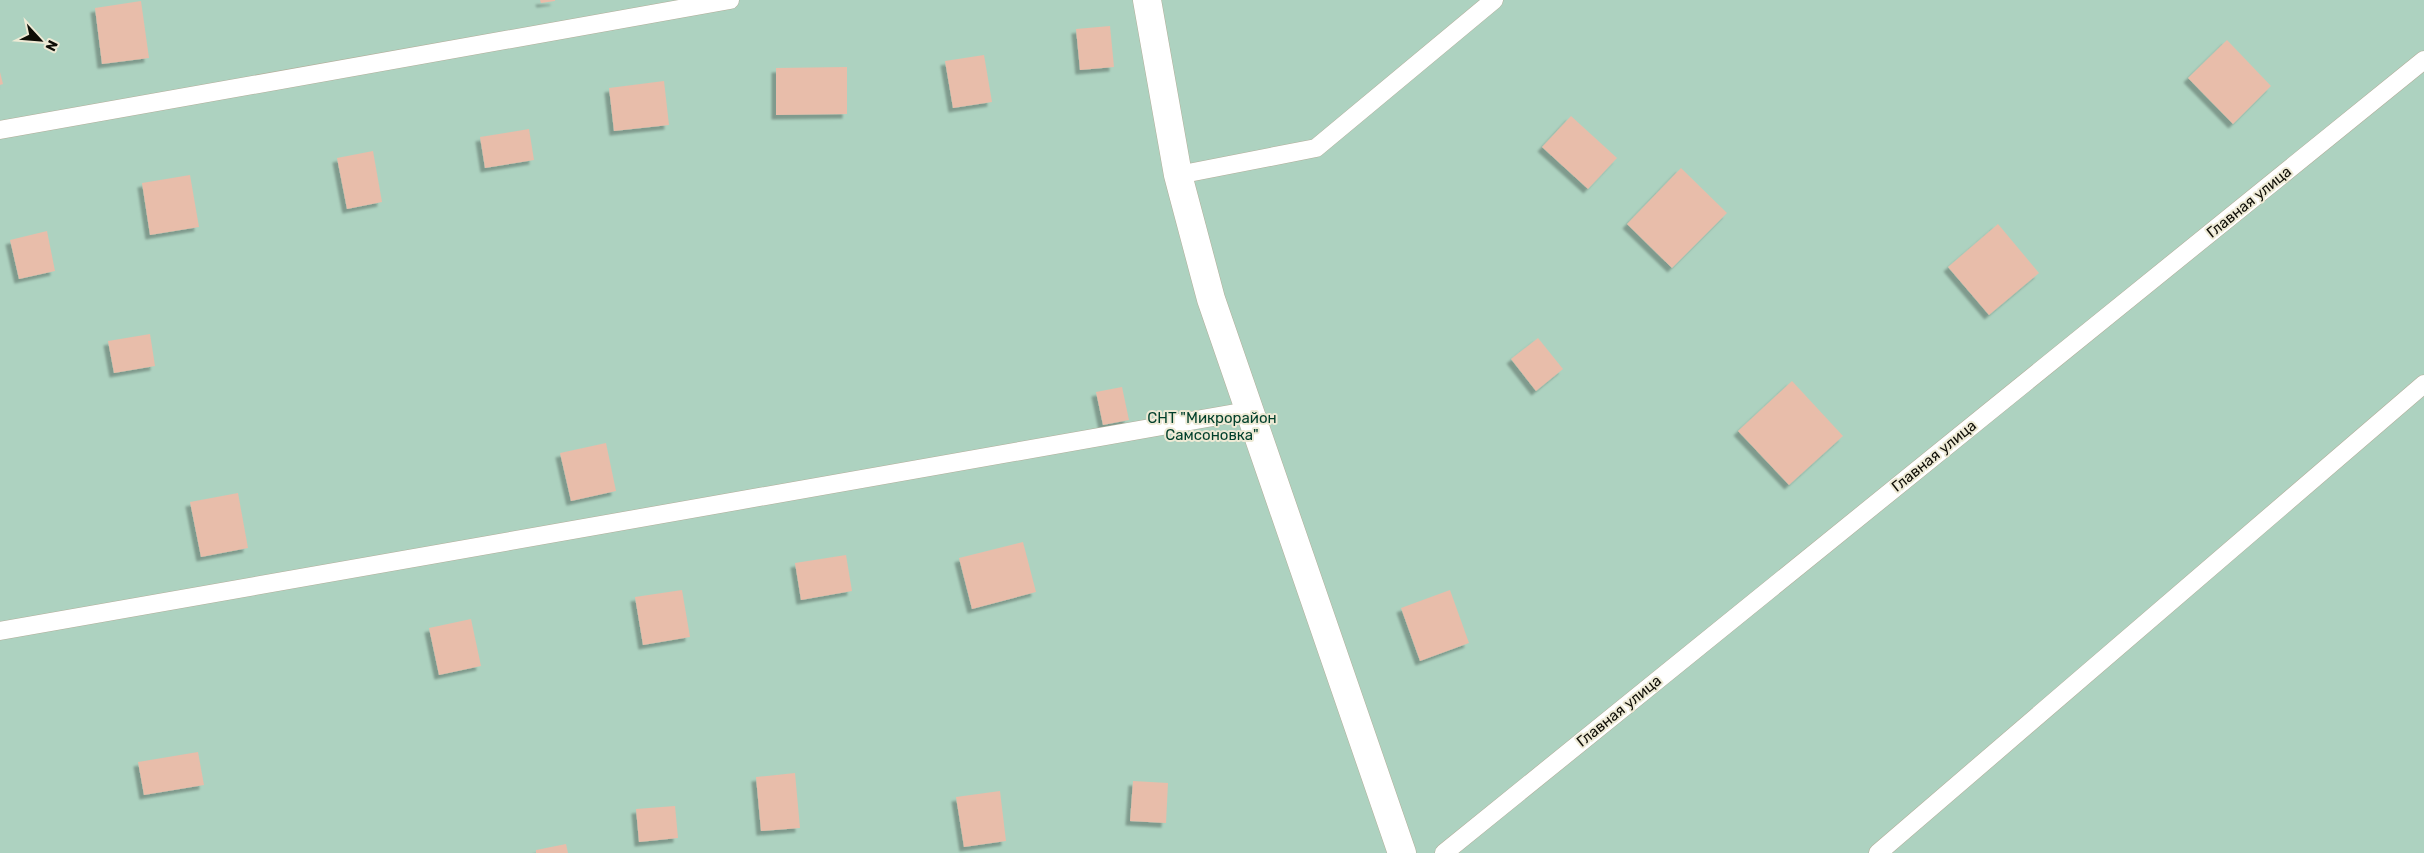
<svg xmlns="http://www.w3.org/2000/svg" width="2424" height="853" viewBox="0 0 2424 853" font-family="Rubik,sans-serif">
<defs>
<filter id="shadow"><feDropShadow dx="-4.5" dy="4.5" stdDeviation="1" flood-color="#0004"/></filter>
</defs>
<rect width="100%" height="100%" fill="#eeead5"/>
<!-- green -->
<rect fill="#add2c0" x="0" y="0" width="2424" height="853"/>
<!-- building -->
<g fill="#e8bdaa" filter="url(#shadow)">
<path d="M540,0H555V1L541,3Z"/>
<path d="M141,1L149,58L102,64L95,8Z"/>
<path d="M1110,26L1114,67L1080,70L1076,29Z"/>
<path d="M2227,40L2271,86L2233,124L2188,78Z"/>
<path d="M984,55L992,102L953,108L945,61Z"/>
<path d="M847,67V114L776,115V68Z"/>
<path d="M0,72L3,84L0,85Z"/>
<path d="M664,81L669,125L614,131L609,88Z"/>
<path d="M1571,116L1617,158L1588,189L1542,147Z"/>
<path d="M529,129L534,160L485,168L480,137Z"/>
<path d="M373,151L382,202L347,209L337,158Z"/>
<path d="M1681,168L1727,213L1672,268L1627,224Z"/>
<path d="M190,175L199,227L150,235L142,183Z"/>
<path d="M1998,224L2039,273L1989,315L1948,267Z"/>
<path d="M47,231L55,271L19,279L10,240Z"/>
<path d="M150,334L155,366L114,373L108,341Z"/>
<path d="M1538,338L1563,369L1536,391L1511,359Z"/>
<path d="M1792,381L1843,436L1789,485L1738,431Z"/>
<path d="M1122,387L1129,420L1103,425L1096,392Z"/>
<path d="M606,443L616,491L571,501L560,453Z"/>
<path d="M238,493L248,548L201,557L190,502Z"/>
<path d="M1023,542L1036,592L972,609L959,558Z"/>
<path d="M846,555L852,591L801,600L795,563Z"/>
<path d="M682,590L690,637L643,645L635,597Z"/>
<path d="M1450,590L1469,643L1420,661L1401,608Z"/>
<path d="M471,619L481,666L439,675L429,628Z"/>
<path d="M198,752L204,785L144,795L138,762Z"/>
<path d="M795,773L800,828L761,831L756,777Z"/>
<path d="M1133,781L1168,783L1166,823L1130,821Z"/>
<path d="M1000,791L1006,841L964,847L956,797Z"/>
<path d="M675,806L678,838L639,842L636,809Z"/>
<path d="M566,844L568,853H536V850Z"/>
</g>
<g fill="none" stroke-linecap="round" stroke-linejoin="round">
<!-- lane casing -->
<g stroke="#b2ae9a" stroke-width="19">
<g id="lane">
<path d="M0,130L730,0"/>
<path d="M1178,175L1316,148L1494,0"/>
<path d="M0,631L1247,411"/>
<path d="M1444,853L2424,60"/>
<path d="M1878,853L2424,384"/>
</g>
</g>
<!-- street casing -->
<g stroke="#b2ae9a" stroke-width="29">
<path id="street" d="M1147,0L1178,175L1211,299L1402,853"/>
</g>
<!-- lane -->
<use href="#lane" stroke="#fff" stroke-width="18"/>
<!-- street -->
<use href="#street" stroke="#fff" stroke-width="28"/>
</g>
<g text-anchor="middle" dominant-baseline="central" stroke-width="4" stroke-linejoin="round" paint-order="stroke">
<!-- street labels -->
<g font-size="15" fill="#0e0d06" stroke="#eeead5">
<text transform="translate(2249 202) rotate(-39)">Главная улица</text>
<text transform="translate(1934 456) rotate(-39)">Главная улица</text>
<text transform="translate(1619 711) rotate(-39)">Главная улица</text>
</g>
<!-- park labels -->
<g font-size="15" fill="#003f2b" stroke="#eeead5">
<text x="1212" y="418">СНТ "Микрорайон<tspan x="1212" dy="17">Самсоновка"</tspan></text>
</g>
</g>
<!-- north arrow -->
<g transform="translate(40 40) rotate(116)" stroke="#eeead5" stroke-width="4" paint-order="stroke">
<path d="M0-4L9 19L0 12L-9 19Z" fill="#0e0d06"/>
<text y="-8" font-size="14" font-weight="bold" text-anchor="middle" fill="#0e0d06">N</text>
</g>
</svg>
